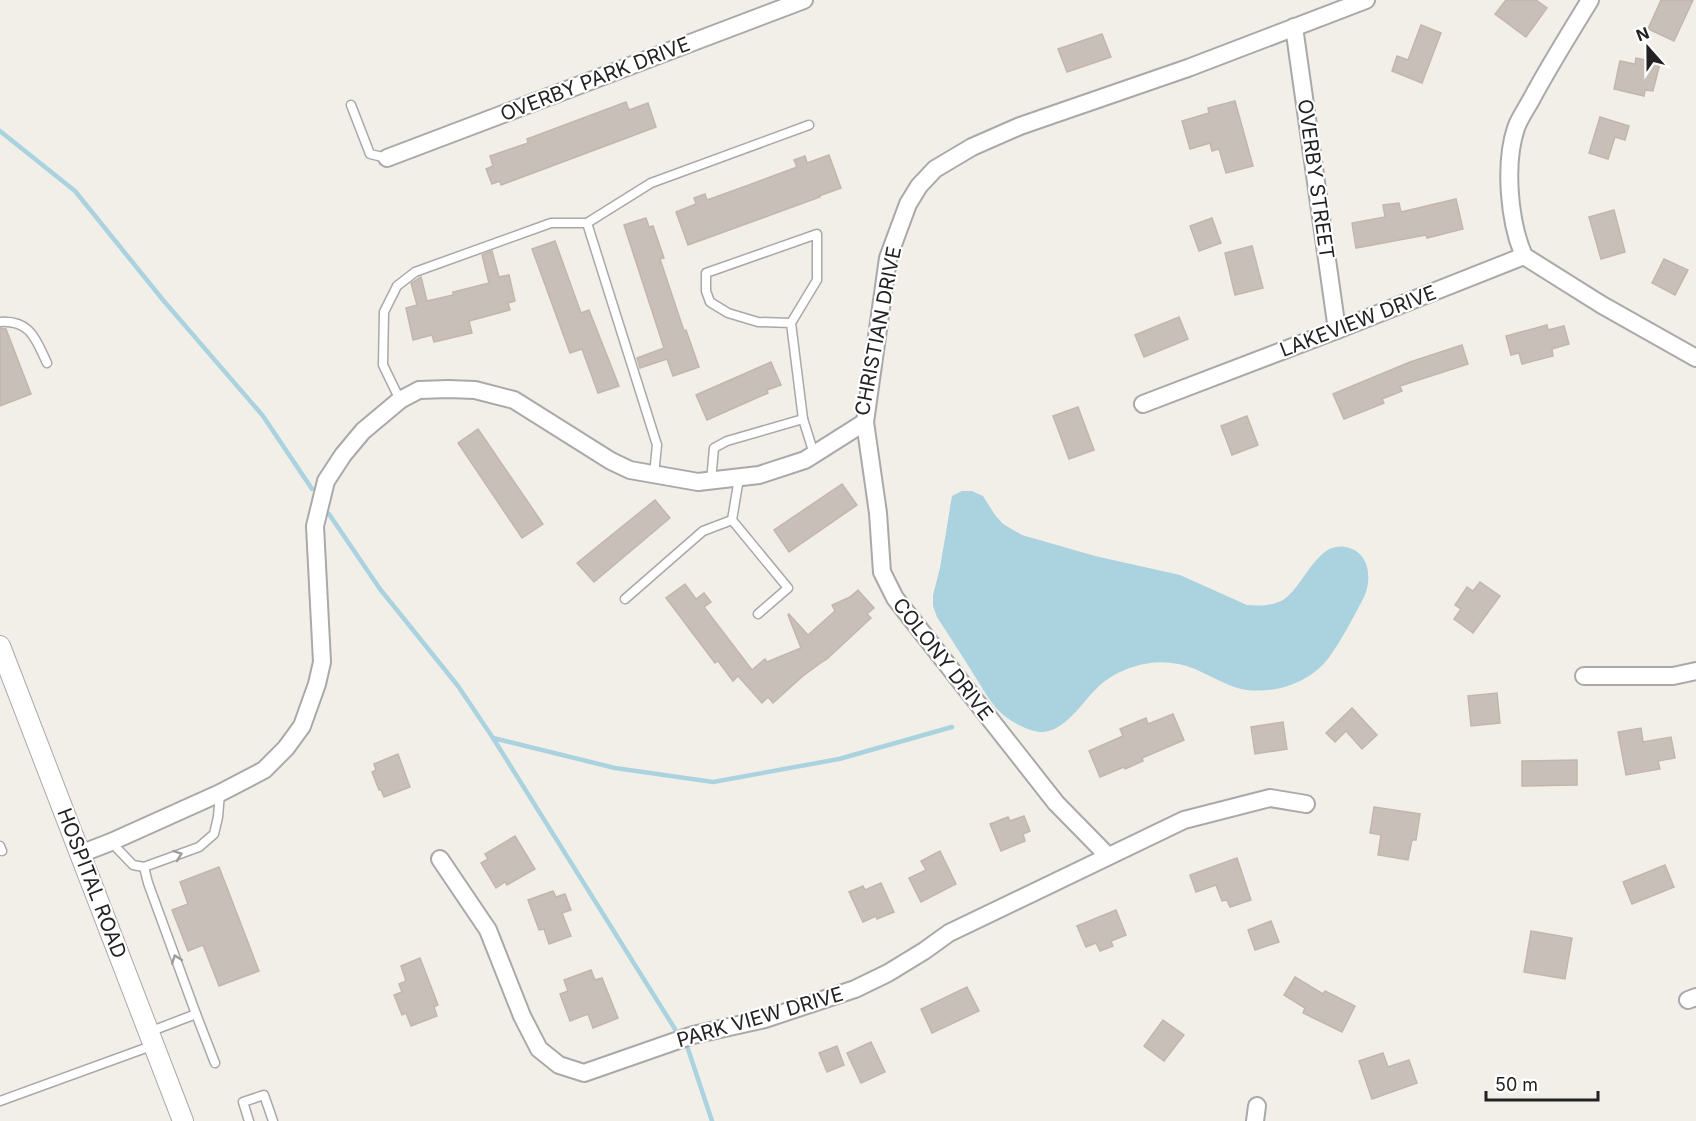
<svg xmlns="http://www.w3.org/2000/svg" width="1696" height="1121" viewBox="0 0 1696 1121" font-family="Inter,sans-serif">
<rect width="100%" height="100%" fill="#f2efe9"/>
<!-- water -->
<path fill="#aad3df" d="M962,491H972L983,496L995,515L1003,524L1022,535L1095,556L1180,575L1247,605C1260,606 1271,606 1283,600C1304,587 1316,542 1345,547C1371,551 1373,582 1362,601C1352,620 1342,639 1330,656C1310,684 1273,695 1241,689C1233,687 1224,683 1216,679C1209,676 1202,672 1195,669C1175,661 1154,660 1133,667C1122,670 1107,678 1098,687C1082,702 1064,734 1039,732C1026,730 1009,721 999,711C990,702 983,689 976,678C963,657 950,637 937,617L933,606V595L940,568L952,496Z"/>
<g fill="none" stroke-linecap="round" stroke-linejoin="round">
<!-- stream -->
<g stroke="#aad3df" stroke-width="4.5">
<path d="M0,131L75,191L163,300L263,416L312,489"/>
<path d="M329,514L380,589L458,686L493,738L675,1029"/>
<path d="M493,738L615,768L713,782L839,759L952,727"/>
<path d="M688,1049L712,1121"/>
</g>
</g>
<!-- building -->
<g fill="#c7bfb8" stroke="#c4b6ab" stroke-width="1.5">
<path d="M1506,0H1536L1547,8L1526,37L1495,14Z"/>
<path d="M1661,0H1693L1674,41L1648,29Z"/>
<path d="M1421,25L1441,33L1422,83L1392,71L1397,56L1408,60Z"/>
<path d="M1102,34L1111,57L1067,72L1058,49Z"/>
<path d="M1636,58L1660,63L1653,91L1645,90L1644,96L1614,89L1620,61L1635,64Z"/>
<path d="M1235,101L1253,166L1226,173L1219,149L1212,151L1210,143L1190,149L1182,121L1209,113L1208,108Z"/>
<path d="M626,102L629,110L648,103L656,127L501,185L500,181L492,184L486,169L493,166L490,156L528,143L527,139Z"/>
<path d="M1600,117L1629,126L1625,140L1615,137L1608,159L1589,153Z"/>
<path d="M829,155L841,188L819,196L820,197L688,245L676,212L696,204L694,198L705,194L707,200L746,186L797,167L794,160L805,156L807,163Z"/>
<path d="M1456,199L1463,229L1427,238L1426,235L1356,248L1352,223L1385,217L1383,205L1399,203L1401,212Z"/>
<path d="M1614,210L1625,252L1601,259L1589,217Z"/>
<path d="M646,218L649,227L653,226L664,258L660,259L684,331L686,330L699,367L673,376L667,359L640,368L637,358L664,348L624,225Z"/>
<path d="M1212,218L1221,243L1199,251L1190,226Z"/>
<path d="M555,241L581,313L589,310L619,386L598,393L582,349L570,353L532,249Z"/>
<path d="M1252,246L1263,288L1235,295L1225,253Z"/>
<path d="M492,251L499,277L509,275L515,301L508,303L510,310L469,321L472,333L434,342L432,335L413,340L406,308L417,305L411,283L421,277L427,301L453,295V292L489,283L482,255Z"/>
<path d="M1664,259L1688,270L1675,295L1652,283Z"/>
<path d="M1179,317L1188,339L1144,357L1135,335Z"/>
<path d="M1547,325L1548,330L1564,326L1569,344L1552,349L1553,356L1522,364L1519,353L1511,355L1506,336Z"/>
<path d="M0,328L6,329L31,394L0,406Z"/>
<path d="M1462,345L1468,364L1400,386L1402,391L1382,399L1384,403L1344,419L1333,394L1410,362Z"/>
<path d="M771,362L781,385L767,390L768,393L707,420L696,395Z"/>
<path d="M1078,407L1094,450L1069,459L1053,416Z"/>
<path d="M1247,416L1258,445L1232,455L1221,426Z"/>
<path d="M478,429L543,524L522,538L458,443Z"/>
<path d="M842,484L857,505L789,552L774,530Z"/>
<path d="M655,500L670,518L594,582L577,563Z"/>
<path d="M1480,582L1500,596L1473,633L1454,619L1461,609L1455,605L1467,587L1473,591Z"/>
<path d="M685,584L696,599L704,593L711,602L704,607L752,670L765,659L767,662L801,648L788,615L789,614L808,635L835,611L832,605L850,597L858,590L874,608L867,614L871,618L827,659L822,662L803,676L773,703L768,697L762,703L738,676L733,681L718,661L715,663L666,598Z"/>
<path d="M1497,693L1500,723L1471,726L1468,696Z"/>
<path d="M1352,708L1377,735L1362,749L1346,731L1335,742L1326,733Z"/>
<path d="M1173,714L1184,740L1142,758L1143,761L1125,769L1124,767L1100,777L1089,751L1123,736L1120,729L1146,718L1148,724Z"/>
<path d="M1283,722L1287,749L1255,754L1251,727Z"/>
<path d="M1641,728L1643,742L1671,737L1675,758L1658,761L1660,769L1626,775L1618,732Z"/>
<path d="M398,754L410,787L384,797L381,790H379L372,772L376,770L374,764Z"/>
<path d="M1577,760V785L1522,786V761Z"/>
<path d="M1374,807L1420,814L1416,840H1412L1408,860L1378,855L1381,835L1370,833Z"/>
<path d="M1024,816L1030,831L1023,834L1025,841L1001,851L990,824L1008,817L1010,821Z"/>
<path d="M515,836L535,869L507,885L505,882L496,888L481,863L488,859L485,854Z"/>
<path d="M940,851L956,884L921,902L909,878L926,870L921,861Z"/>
<path d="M1237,858L1251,900L1230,907L1227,900L1222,901L1216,885L1196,892L1190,875Z"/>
<path d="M1665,865L1674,887L1632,904L1623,882Z"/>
<path d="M219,867L259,971L219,986L203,945L188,951L172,910L188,904L180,882Z"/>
<path d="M881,883L894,912L877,919L876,916L863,922L849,892L863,886L865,890Z"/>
<path d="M553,891L556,897L565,894L571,910L562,913L571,936L549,944L544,929L539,930L528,900Z"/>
<path d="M1116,910L1126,935L1111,941L1113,946L1100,951L1096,943L1086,947L1077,926Z"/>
<path d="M1271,921L1279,942L1255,950L1248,930Z"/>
<path d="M1531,931L1572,938L1565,979L1524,972Z"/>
<path d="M420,958L438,1005L434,1007L437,1016L411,1026L406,1013L402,1015L394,995L402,992L399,984L406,981L401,966Z"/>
<path d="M591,970L595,980L602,978L618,1018L593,1028L588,1014L570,1021L560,994L568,991L564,980Z"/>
<path d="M1295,977L1323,994L1325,991L1355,1006L1342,1032L1303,1013L1305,1008L1284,995Z"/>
<path d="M967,987L979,1011L932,1033L921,1009Z"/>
<path d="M1163,1020L1184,1035L1164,1061L1144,1046Z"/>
<path d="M871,1042L885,1072L861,1083L847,1053Z"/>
<path d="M837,1046L844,1065L827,1072L819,1053Z"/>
<path d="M1383,1053L1388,1067L1409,1060L1417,1083L1372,1099L1359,1061Z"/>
</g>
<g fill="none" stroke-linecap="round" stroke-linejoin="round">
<!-- service casing -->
<g stroke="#a9a9a9" stroke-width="11">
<g id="service">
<path d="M351,105L370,154L387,158"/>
<path d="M0,322C31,320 36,340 47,363"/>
<path d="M791,323L758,322L728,313L710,302L706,291V273L817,234V280L791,323L803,419L814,454"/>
<path d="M400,400L383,365L384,312L397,286L415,272L551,223H587"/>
<path d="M654,475L657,445L587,223L651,183L809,125"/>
<path d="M739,478L732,520L788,588L758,614"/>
<path d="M711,481L714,448L727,441L803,419"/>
<path d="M625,599L703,531L732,520"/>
<path d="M111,842L133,865L144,867L199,847L214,834L218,817L220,793"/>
<path d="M0,846L2,851"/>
<path d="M144,867L148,883L196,1014"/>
<path d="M149,1032L196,1014L215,1063"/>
<path d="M0,1101L154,1045"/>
<path d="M249,1121L243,1102L264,1095L273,1121"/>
</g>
</g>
<!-- minor casing -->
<g stroke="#a9a9a9" stroke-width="20">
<g id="minor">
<path d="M1590,0C1570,33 1549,66 1531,100C1526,109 1519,119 1516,128C1504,164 1509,222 1524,256L1602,305L1696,358"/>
<path d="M1294,27L1337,330"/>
<path d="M387,158L804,0"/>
<path d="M1143,404L1337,330L1524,256"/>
<path d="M865,422L878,513L882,572L895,598L1056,803L1108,856"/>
<path d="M1584,676H1673L1696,671"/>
<path d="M80,854L111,842L220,793L264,770L286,748L302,726L317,684L322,662L315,526L326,481L343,455L363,431L400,400L419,390L448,389L475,390L514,400L611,461L630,470L698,482L759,475L805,460L865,422L888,258L908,204L919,186L935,169L972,147L1020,126L1188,68L1366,0"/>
<path d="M440,859L488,930L522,1016L539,1049L559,1065L584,1073L693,1035L765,1019L855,989L888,973L924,951L949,933L1184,820L1270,798L1306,804"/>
<path d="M1688,1000L1696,997"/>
<path d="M1255,1121L1257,1106"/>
</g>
</g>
<!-- tertiary casing -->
<g stroke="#a9a9a9" stroke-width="22">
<path id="tertiary" d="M0,646L183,1121"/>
</g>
<!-- service -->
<use href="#service" stroke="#fff" stroke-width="8"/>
<!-- minor -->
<use href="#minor" stroke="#fff" stroke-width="16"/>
<!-- tertiary -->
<use href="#tertiary" stroke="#fff" stroke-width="20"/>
</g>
<!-- one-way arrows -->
<defs><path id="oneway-chevron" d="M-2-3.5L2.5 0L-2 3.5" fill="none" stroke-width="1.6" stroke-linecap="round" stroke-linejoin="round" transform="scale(1.5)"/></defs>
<g stroke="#9c9c9c">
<use href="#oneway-chevron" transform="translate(178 855) rotate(-20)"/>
<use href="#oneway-chevron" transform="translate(176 959) rotate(-110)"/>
</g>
<g text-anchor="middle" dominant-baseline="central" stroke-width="4.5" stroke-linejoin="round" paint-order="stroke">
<!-- street labels -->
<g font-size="20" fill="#222" stroke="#fff">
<text transform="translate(595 79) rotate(-21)">OVERBY PARK DRIVE</text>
<text transform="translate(1316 179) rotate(82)">OVERBY STREET</text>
<text transform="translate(1358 321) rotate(-21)">LAKEVIEW DRIVE</text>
<text transform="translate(878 331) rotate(-79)">CHRISTIAN DRIVE</text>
<text transform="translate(943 659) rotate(52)">COLONY DRIVE</text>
<text transform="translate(92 883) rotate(69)">HOSPITAL ROAD</text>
<text transform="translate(760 1017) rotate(-16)">PARK VIEW DRIVE</text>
</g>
</g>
<!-- north arrow -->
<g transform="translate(1648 48) rotate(339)" stroke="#ffffff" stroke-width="4.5" paint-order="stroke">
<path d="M0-4.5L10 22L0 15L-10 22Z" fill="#222222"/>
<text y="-9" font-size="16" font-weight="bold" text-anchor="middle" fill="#222222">N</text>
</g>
<!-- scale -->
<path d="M1486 1091v9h112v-9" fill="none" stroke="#222222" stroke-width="3"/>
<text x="1495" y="1091" font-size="18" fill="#222222" stroke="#ffffff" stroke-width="4.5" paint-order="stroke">50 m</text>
</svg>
